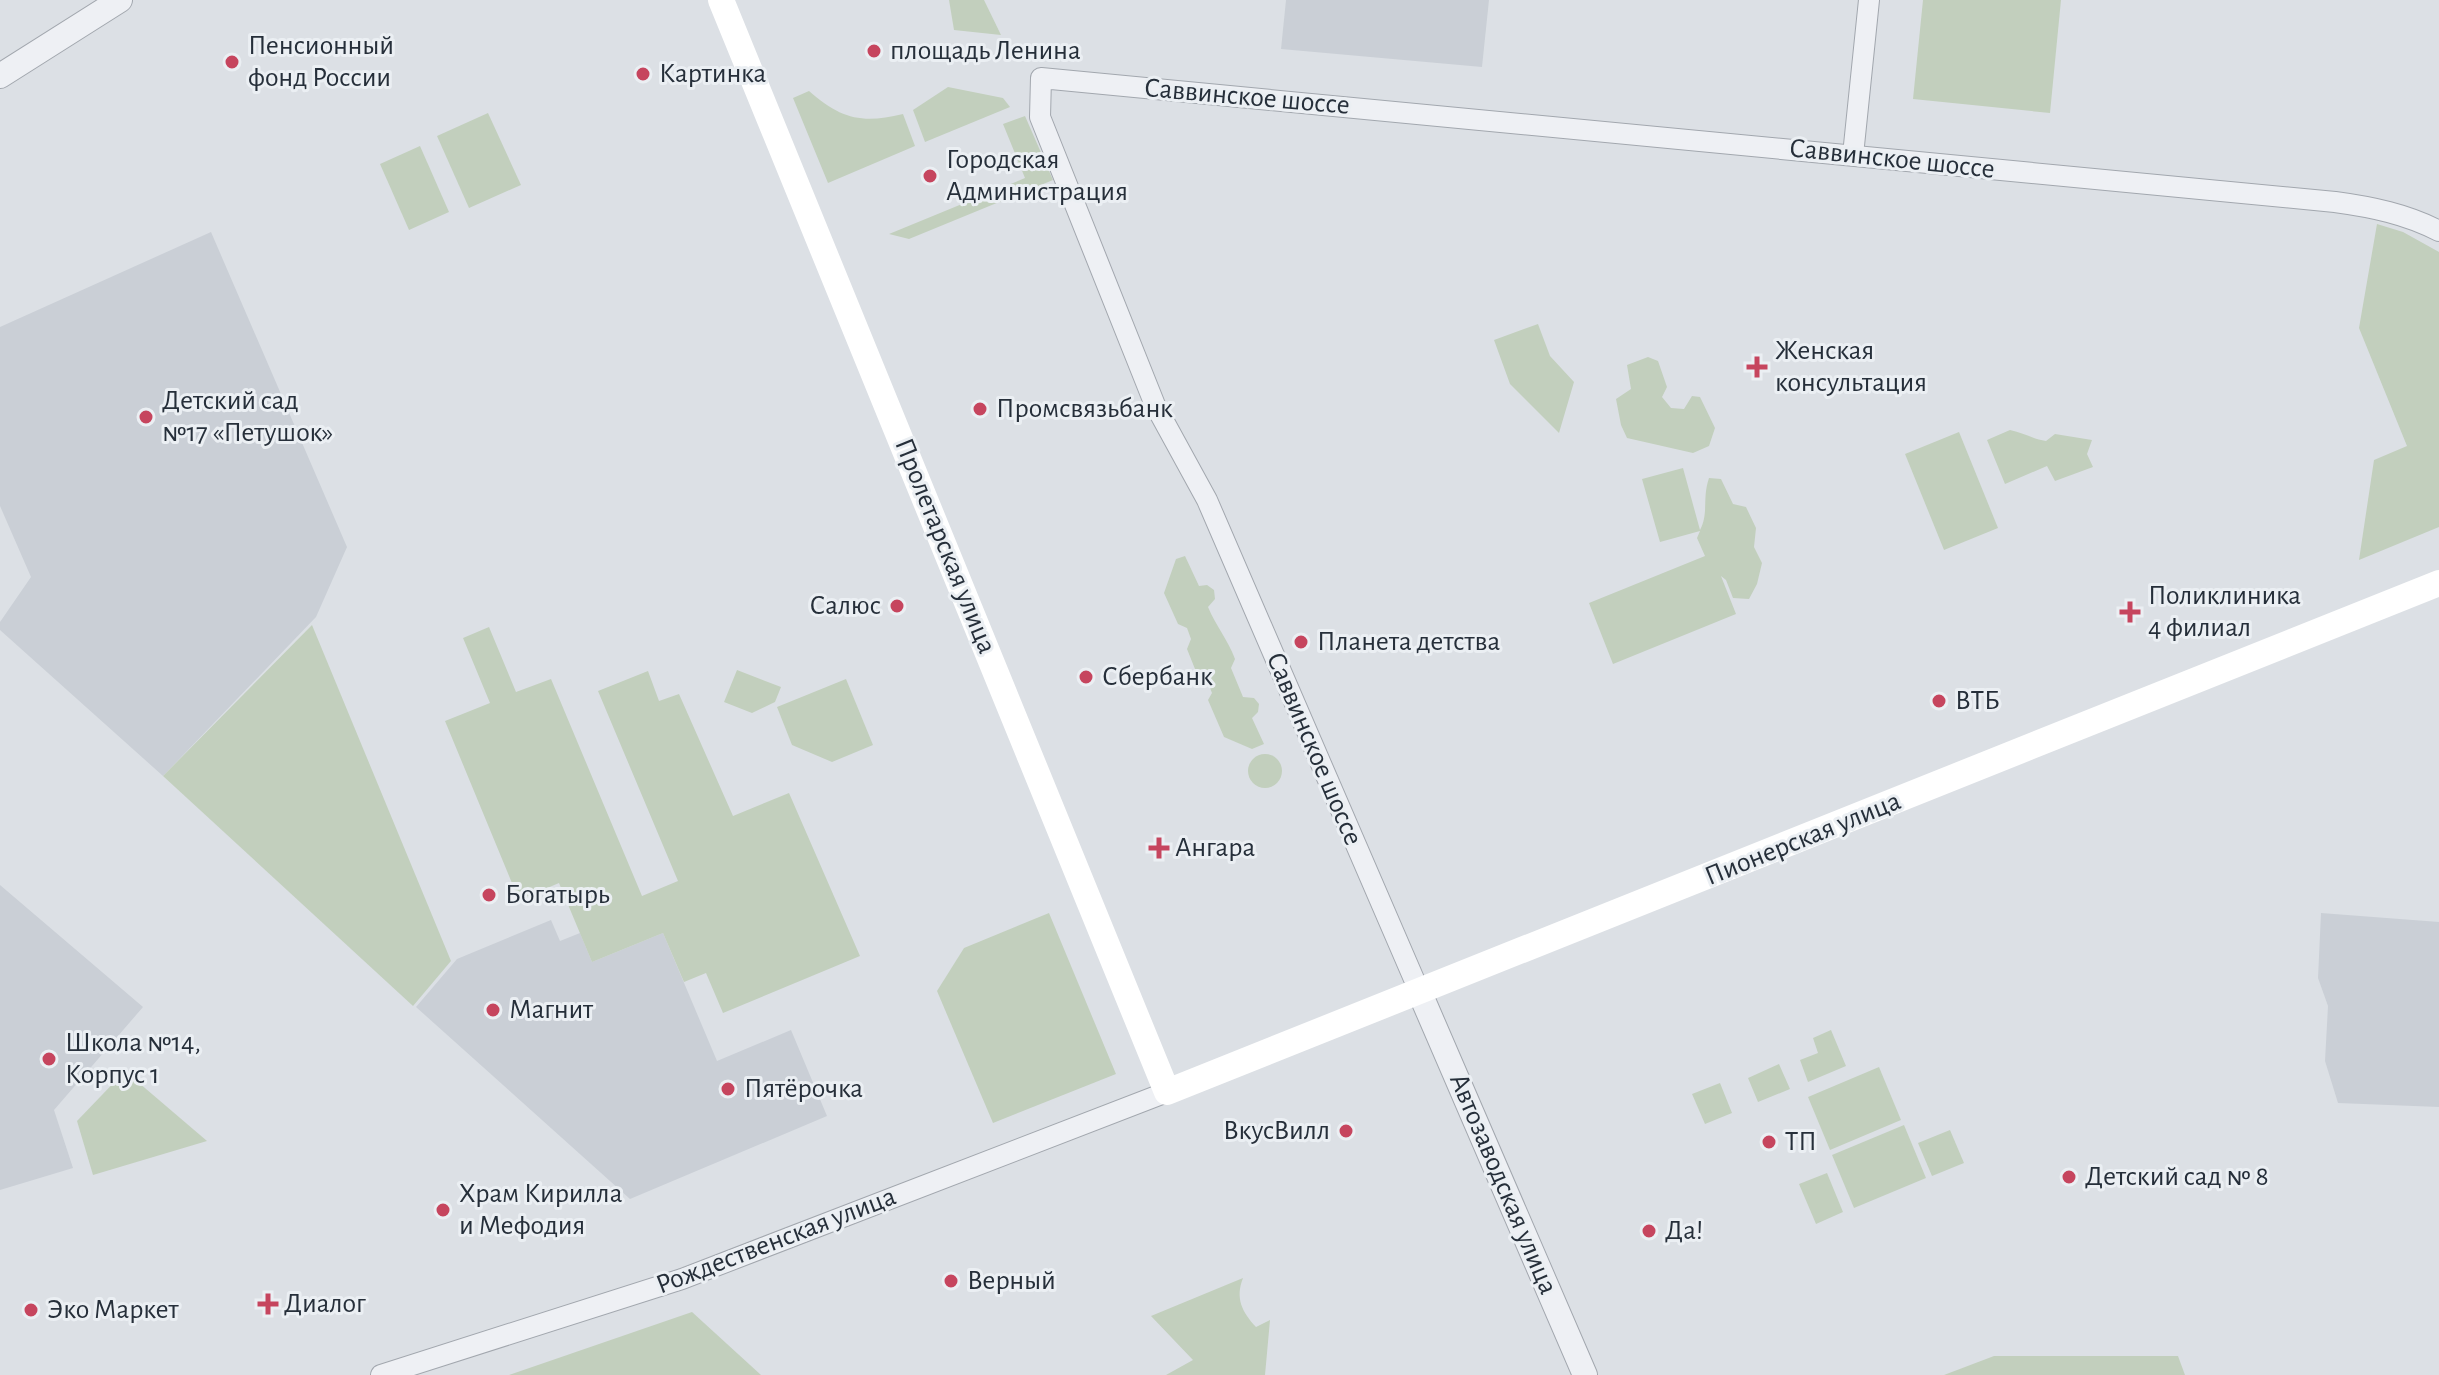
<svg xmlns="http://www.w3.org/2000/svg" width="2439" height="1375" viewBox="0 0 2439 1375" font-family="'Alegreya Sans',sans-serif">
<rect width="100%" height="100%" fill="#dce0e5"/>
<!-- built -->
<g fill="#cacfd6">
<path d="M1286,0H1489L1482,67L1281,49Z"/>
<path d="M211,232L347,547L316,617L163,776L0,630V622L31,577L0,506V327Z"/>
<path d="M0,885L143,1007L54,1110L73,1168L0,1190Z"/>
<path d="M2321,913L2439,922V1107L2338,1103L2325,1061L2328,1006L2318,978Z"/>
<path d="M551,920L560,941L580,933L592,962L663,933L717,1061L791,1030L827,1116L630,1199L416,1007L457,959Z"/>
</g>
<!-- green -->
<g fill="#c2cfbd">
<path d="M949,0H984L1001,35L954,30Z"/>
<path d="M1923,0H2061L2050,113L1913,99Z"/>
<path d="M948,87L1003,98L1010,107L925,142L913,110Z"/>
<path d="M809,91C841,119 862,124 903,114L915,146L828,183L793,98Z"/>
<path d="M488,113L521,185L469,208L437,136Z"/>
<path d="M1025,116L1053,180L909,239L889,234L1025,178L1003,124Z"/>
<path d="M420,146L449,212L409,230L380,164Z"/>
<path d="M2377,224L2403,232L2439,252V527L2359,560L2374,460L2407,446L2359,328Z"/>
<path d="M1538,324L1550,356L1574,382L1559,433L1510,384L1494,340Z"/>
<path d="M1648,357L1658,361L1667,387L1662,397L1671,408L1684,409L1692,396L1700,397L1715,428L1709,446L1693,453L1627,438L1621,425L1616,399L1631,389L1627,365Z"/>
<path d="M2010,430C2024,433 2033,439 2046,441L2055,434L2092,440L2087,454L2093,467L2055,481L2047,466L2005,484L1987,440Z"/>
<path d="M1959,432L1998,528L1944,550L1905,454Z"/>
<path d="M1683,468L1700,530C1709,513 1702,498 1709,478L1721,479L1733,504L1746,507L1756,528L1754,547L1762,563L1757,584L1749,599L1733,598L1726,580L1721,576L1736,614L1613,664L1589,603L1705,556L1697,538L1700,531L1660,542L1642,479Z"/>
<path d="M1185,556L1199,586L1207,585L1214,590L1215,599L1208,607C1216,626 1228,640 1235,659L1231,668L1243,697L1254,698L1259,704L1258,712L1252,718L1264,744L1252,749L1224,737L1208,700L1212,693L1208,683L1199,679L1187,649L1191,639L1187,628L1178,624L1164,593L1176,559Z"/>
<path d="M312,625L451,961L413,1006L163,776Z"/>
<path d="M489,627L516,692L551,679L642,896L678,881L598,691L648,671L659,701L679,694L733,816L789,793L860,956L723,1013L706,973L684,982L663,933L592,962L559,883L519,900L445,721L490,703L463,638Z"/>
<path d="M737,670L781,687L775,702L752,713L724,702Z"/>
<path d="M846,679L873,745L832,762L792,745L777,707Z"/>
<circle cx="1265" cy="771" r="17"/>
<path d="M1049,913L1116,1074L993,1123L937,991L964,948Z"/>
<path d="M1831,1030L1846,1066L1808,1082L1800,1060L1818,1053L1813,1038Z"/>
<path d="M1779,1064L1790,1089L1758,1102L1748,1078Z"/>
<path d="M1879,1067L1901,1120L1830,1150L1808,1097Z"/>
<path d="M125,1071L207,1141L93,1175L77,1121Z"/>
<path d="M1720,1083L1732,1113L1705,1124L1692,1094Z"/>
<path d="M1904,1125L1926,1178L1854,1208L1832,1155Z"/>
<path d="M1950,1130L1964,1163L1932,1176L1918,1143Z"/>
<path d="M1827,1173L1843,1212L1816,1224L1799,1184Z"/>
<path d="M1243,1278C1235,1298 1242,1312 1256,1327L1270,1320L1265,1375H1166L1193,1360L1151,1316Z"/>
<path d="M692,1312L761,1375H509Z"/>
<path d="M1994,1356H2178L2185,1375H1944Z"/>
</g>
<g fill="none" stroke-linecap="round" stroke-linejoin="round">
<!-- minor casing -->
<g stroke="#a2a7ae" stroke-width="22">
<g id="minor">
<path d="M1853,155L1869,0"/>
<path d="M1420,993L1207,500L1155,405L1040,117L1041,78L2335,202C2372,207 2406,214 2439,231"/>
<path d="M381,1375L682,1279L1167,1092"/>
</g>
</g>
<!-- tertiary casing -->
<g stroke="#a2a7ae" stroke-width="26">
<g id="tertiary">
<path d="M0,76L120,0"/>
<path d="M1420,993L1585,1375"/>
</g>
</g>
<!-- minor -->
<use href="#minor" stroke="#eef0f4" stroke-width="20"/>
<!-- tertiary -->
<use href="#tertiary" stroke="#eef0f4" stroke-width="24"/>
<!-- secondary -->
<path stroke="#fff" stroke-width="26" d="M721,0L1167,1092L2439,583"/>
</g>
<!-- markers -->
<g fill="#c6455e" stroke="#ebeff3" stroke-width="3">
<circle cx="874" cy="51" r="8"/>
<circle cx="232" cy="62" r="8"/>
<circle cx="643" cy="74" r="8"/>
<circle cx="930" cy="176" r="8"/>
<path d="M1753 355h8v8h8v8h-8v8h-8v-8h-8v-8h8z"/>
<circle cx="980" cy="409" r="8"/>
<circle cx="146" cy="417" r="8"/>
<circle cx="897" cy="606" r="8"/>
<path d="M2126 600h8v8h8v8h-8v8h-8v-8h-8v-8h8z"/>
<circle cx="1301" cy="642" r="8"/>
<circle cx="1086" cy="677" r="8"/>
<circle cx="1939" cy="701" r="8"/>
<path d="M1155 836h8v8h8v8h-8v8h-8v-8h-8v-8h8z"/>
<circle cx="489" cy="895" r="8"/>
<circle cx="493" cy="1010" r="8"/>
<circle cx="49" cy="1059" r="8"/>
<circle cx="728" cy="1089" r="8"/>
<circle cx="1346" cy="1131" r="8"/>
<circle cx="1769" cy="1142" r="8"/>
<circle cx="2069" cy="1177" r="8"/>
<circle cx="443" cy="1210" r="8"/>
<circle cx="1649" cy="1231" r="8"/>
<circle cx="951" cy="1281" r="8"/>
<path d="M264 1292h8v8h8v8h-8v8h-8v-8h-8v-8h8z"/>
<circle cx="31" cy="1310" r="8"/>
</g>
<g text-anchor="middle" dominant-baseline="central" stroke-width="6" stroke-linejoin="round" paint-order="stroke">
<!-- poi labels -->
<g font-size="28" fill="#262f3a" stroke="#ebeff3" text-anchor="start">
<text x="248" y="46">Пенсионный<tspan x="248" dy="32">фонд России</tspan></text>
<text x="890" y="51">площадь Ленина</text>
<text x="659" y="74">Картинка</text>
<text x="946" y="160">Городская<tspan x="946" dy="32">Администрация</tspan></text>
<text x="1775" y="351">Женская<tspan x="1775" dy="32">консультация</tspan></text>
<text x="162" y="401">Детский сад<tspan x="162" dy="32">№17 «Петушок»</tspan></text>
<text x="996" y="409">Промсвязьбанк</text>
<text x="2148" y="596">Поликлиника<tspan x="2148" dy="32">4 филиал</tspan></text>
<text x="881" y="606" text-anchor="end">Салюс</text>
<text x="1317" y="642">Планета детства</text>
<text x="1102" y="677">Сбербанк</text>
<text x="1955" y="701">ВТБ</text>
<text x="1175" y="848">Ангара</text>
<text x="505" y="895">Богатырь</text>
<text x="509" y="1010">Магнит</text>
<text x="65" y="1043">Школа №14,<tspan x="65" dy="32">Корпус 1</tspan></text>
<text x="744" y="1089">Пятёрочка</text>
<text x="1330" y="1131" text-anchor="end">ВкусВилл</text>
<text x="1785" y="1142">ТП</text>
<text x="2085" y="1177">Детский сад № 8</text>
<text x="459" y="1194">Храм Кирилла<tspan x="459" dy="32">и Мефодия</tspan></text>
<text x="1665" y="1231">Да!</text>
<text x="967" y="1281">Верный</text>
<text x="284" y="1304">Диалог</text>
<text x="47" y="1310">Эко Маркет</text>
</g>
<!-- street labels -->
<g font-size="28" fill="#262f3a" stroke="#ebeff3">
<text transform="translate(1247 97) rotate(5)">Саввинское шоссе</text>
<text transform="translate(1892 159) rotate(6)">Саввинское шоссе</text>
<text transform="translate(945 546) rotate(68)">Пролетарская улица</text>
<text transform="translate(1314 749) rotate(67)">Саввинское шоссе</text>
<text transform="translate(1803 839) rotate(-22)">Пионерская улица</text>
<text transform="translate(1503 1184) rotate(67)">Автозаводская улица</text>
<text transform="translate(776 1241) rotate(-21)">Рождественская улица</text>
</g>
</g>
</svg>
